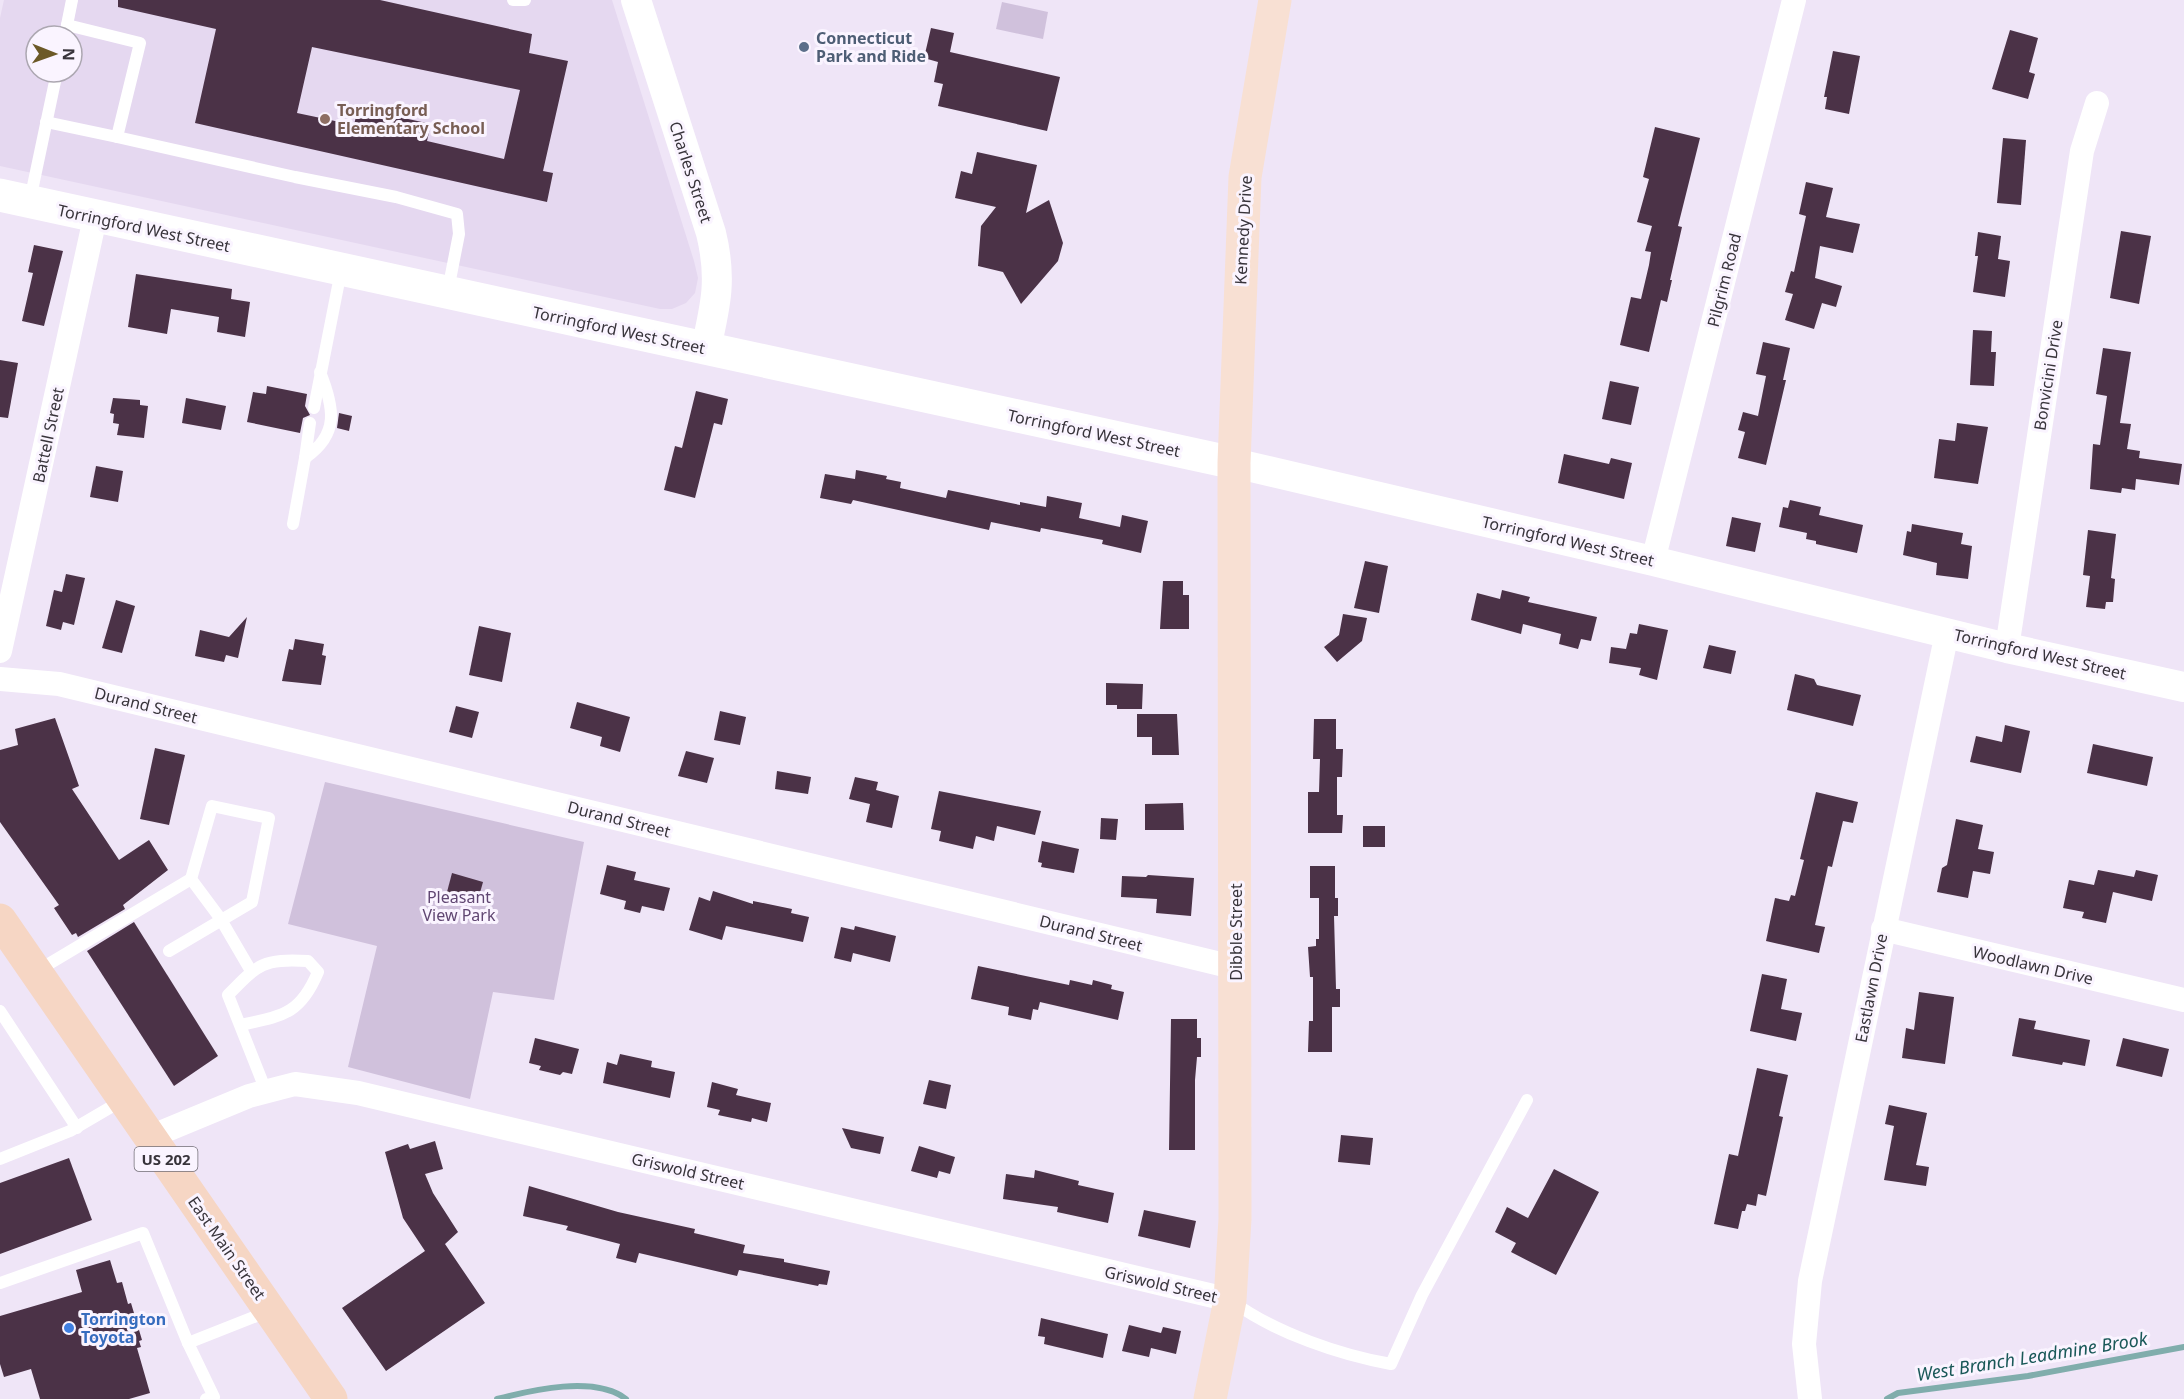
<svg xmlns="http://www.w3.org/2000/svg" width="2184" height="1399" viewBox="0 0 2184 1399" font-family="'Noto Sans',sans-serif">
<rect width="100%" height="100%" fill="#efe5f7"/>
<!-- built -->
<path fill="#e5d8f0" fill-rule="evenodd" d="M4,0H612L694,261L698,278L695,293L686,303L672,309H660L0,166V18ZM36,36H72V72H36Z"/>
<!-- green -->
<g fill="#d0c1dc">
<path d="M1002,2L1048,12L1043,39L996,29Z"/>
<path d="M325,782L584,842L554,1000L493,992L470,1099L348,1067L377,946L288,924Z"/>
</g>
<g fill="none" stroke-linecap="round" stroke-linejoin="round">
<!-- stream -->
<g stroke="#80adac" stroke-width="6">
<path d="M497,1399C532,1390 595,1375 626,1399"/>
<path d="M1887,1399L1898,1393L2028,1376L2184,1347"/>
</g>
</g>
<!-- building -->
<g fill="#4b3247" fill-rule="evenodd">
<path d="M118,0H380L532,34L529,53L568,61L543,171L553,173L547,202L195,123L216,29L118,7ZM312,47L520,90L504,159L427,141L431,124L358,108L354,125L297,113Z"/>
<path d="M931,28L954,33L950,52L1060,77L1047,131L938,106L943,84L934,82L938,62L924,58Z"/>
<path d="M2010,30L2038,38L2029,72L2035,74L2028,99L1992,89Z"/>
<path d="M1833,51L1860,56L1849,114L1825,109L1827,97H1824Z"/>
<path d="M1655,127L1700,138L1678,226L1682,227L1670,280H1672L1667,302L1661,300L1649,352L1620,345L1631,297L1641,299L1649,265L1651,252L1645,251L1652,226L1637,222L1649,179L1643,177Z"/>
<path d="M2003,138L2026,140L2021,205L1997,203Z"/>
<path d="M977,152L1037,165L1026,213L1049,200L1063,243L1058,261L1021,304L1003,272L978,266L981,226L996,207L955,198L961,171L972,174Z"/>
<path d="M1806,182L1833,188L1826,217L1860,224L1853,253L1820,246L1815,278L1842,286L1836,307L1822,303L1814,329L1785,320L1793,294L1785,292L1791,271L1794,272L1806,216L1799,214Z"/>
<path d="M2121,231L2151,236L2139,304L2110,298Z"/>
<path d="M1978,232L2001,236L1998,259L2010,261L2005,297L1973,292L1978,256H1975Z"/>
<path d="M34,245L63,251L44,326L22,321L33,273L28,272Z"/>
<path d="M136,274L232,289L231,299L250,302L245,337L217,332L219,317L171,309L167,334L128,327Z"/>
<path d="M1973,330L1992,331L1991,352H1996L1994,386L1970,385Z"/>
<path d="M1763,342L1790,348L1783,380H1786L1766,465L1738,458L1745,432L1738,430L1743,412L1758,416L1766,376L1756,374Z"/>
<path d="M2103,348L2131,352L2120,423L2131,424L2127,449L2140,451L2139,458L2182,464L2179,485L2136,479L2135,490L2122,488L2121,493L2090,489L2093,444L2100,445L2107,396L2096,394Z"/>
<path d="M0,360L18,363L8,418L0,417Z"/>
<path d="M1610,381L1639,387L1631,425L1602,419Z"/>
<path d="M267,386L307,394L305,406L310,415L303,418L300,433L247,422L253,392L266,394Z"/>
<path d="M696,391L728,399L722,425L714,423L695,498L664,490L675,446L682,448Z"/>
<path d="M113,398L140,400V405L148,406L144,438L117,435L119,424L113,423L114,414L110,413Z"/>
<path d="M186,398L226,406L221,430L182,423Z"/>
<path d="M339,413L352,416L349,431L337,428Z"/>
<path d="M1957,423L1988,427L1978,484L1934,478L1939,439L1955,441Z"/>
<path d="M1564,454L1609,464L1611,458L1632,463L1624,499L1558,483Z"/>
<path d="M96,466L123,471L118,502L90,497Z"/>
<path d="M856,470L887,476L886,479L901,482L900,488L946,498L948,490L1020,505V502L1046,507L1047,496L1082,503L1079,518L1120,527L1122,515L1148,521L1141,553L1102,544L1103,540L1041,528L1040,532L991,522L989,530L853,500L851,504L820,498L825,474L855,479Z"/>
<path d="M1790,500L1821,507L1819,515L1863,525L1857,553L1816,544V541L1806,539L1807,533L1779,527L1783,507L1788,508Z"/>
<path d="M1732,517L1761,523L1755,552L1726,546Z"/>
<path d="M1912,524L1963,533L1961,544L1972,546L1968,579L1936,575L1937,563L1903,555L1907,531L1911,532Z"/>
<path d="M2088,530L2116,534L2111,578L2115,579L2113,602H2106L2105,609L2086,607L2090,576L2083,575Z"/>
<path d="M1365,561L1388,566L1379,613L1354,608Z"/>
<path d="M66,574L85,578L74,625L63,622L61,630L46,626L54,590L62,592Z"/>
<path d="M1163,581H1183V595H1189V629H1160Z"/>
<path d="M1502,590L1530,597L1528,602L1597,617L1591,641L1581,639L1578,649L1559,644L1561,634L1523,624L1521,634L1471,620L1477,593L1500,599Z"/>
<path d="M116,600L135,606L122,653L102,648Z"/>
<path d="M1343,614L1367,618L1362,641L1337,662L1324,647L1339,635Z"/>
<path d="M247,617L238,658L226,655L224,662L195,656L200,630L229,637Z"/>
<path d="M1639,624L1668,630L1657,680L1639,675L1641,668L1609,663L1611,647L1626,649L1630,633L1637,634Z"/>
<path d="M479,626L511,633L502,682L469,675Z"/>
<path d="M295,639L324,644L322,655L326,656L321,685L282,681L289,649L293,650Z"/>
<path d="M1709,645L1736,651L1731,674L1703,668Z"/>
<path d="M1795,674L1814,679L1817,685L1861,695L1853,726L1787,710Z"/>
<path d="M1106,683L1143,684L1142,709H1117V705H1106Z"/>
<path d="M577,702L630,717L620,752L600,746L602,737L570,728Z"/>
<path d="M456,706L479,712L472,738L449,732Z"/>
<path d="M720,711L746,717L740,745L714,740Z"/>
<path d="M1137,714H1177L1179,755H1152V737H1137Z"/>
<path d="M55,718L79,786L72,789L119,860L149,840L168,870L123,905L125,909L78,937L76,933L72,935L54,908L59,905L0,822V750L18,745L15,729Z"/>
<path d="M1314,719H1336V749H1343L1342,777H1337V815H1343L1342,833H1308V792H1319L1320,759H1313Z"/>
<path d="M2005,725L2030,731L2021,773L1970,762L1976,736L2002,742Z"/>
<path d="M2093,744L2153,757L2147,786L2087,773Z"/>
<path d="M155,748L185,755L169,825L140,819Z"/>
<path d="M686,751L714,758L707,783L678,776Z"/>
<path d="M777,771L811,777L808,794L775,789Z"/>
<path d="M855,777L878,782L876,790L899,796L892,828L866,822L870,804L849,799Z"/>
<path d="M939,791L1041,811L1035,835L997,826L994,841L976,836L973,849L939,841L941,831L931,829Z"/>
<path d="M1816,792L1858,802L1853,823L1843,821L1832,867L1828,866L1815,925L1825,927L1819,953L1766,941L1775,898L1789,901L1791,895L1795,896L1804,860L1800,859Z"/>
<path d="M1183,803L1184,830H1145V804Z"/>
<path d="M1101,818L1118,819L1116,840L1100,839Z"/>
<path d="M1956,819L1983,825L1978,849L1994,852L1990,874L1973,871L1968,898L1937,892L1942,868L1947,865Z"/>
<rect x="1363" y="826" width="22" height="21"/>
<path d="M1042,841L1079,849L1074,873L1041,867L1042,863L1038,862Z"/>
<path d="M607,865L636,872L634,880L670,888L664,911L642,906L640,913L624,909L626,901L600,894Z"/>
<path d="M1310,866H1335V898H1338V916H1334L1336,989H1340V1007H1332V1052H1308L1309,1021H1313V977H1310L1308,947L1316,946V939H1319V898H1310Z"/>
<path d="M2098,870L2134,877L2136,870L2158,875L2152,901L2113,892L2106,923L2082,918L2084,912L2063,908L2069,880L2094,885Z"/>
<path d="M452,873L483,882L478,900L447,892Z"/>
<path d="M1148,875L1194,878L1191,916L1156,913L1157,899L1121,897L1122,876L1146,877Z"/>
<path d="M713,891L753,904V901L792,909L791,913L809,917L803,942L726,926L722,940L689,930L699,897L710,901Z"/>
<path d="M134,922L218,1056L174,1086L87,951Z"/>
<path d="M855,926L896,936L890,962L853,953L851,962L834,958L841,927L854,930Z"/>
<path d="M978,966L1069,985L1070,980L1092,985L1093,980L1112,985L1111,989L1124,992L1118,1020L1040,1002L1038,1010L1033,1009L1031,1020L1008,1015L1009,1007L971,999Z"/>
<path d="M1762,974L1787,979L1781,1009L1802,1013L1796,1041L1750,1031Z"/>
<path d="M1919,992L1954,997L1945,1064L1902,1058L1906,1028L1914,1030Z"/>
<path d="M2019,1018L2036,1021L2034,1029L2090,1040L2085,1066L2063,1062L2062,1065L2012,1056Z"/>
<path d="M1171,1019H1197V1038H1201V1057H1197L1195,1080V1150H1169Z"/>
<path d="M535,1038L579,1049L572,1074L563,1072L560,1075L539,1070L541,1066L529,1063Z"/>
<path d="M2123,1038L2169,1049L2162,1077L2116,1066Z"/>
<path d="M620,1054L652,1061L651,1067L675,1072L670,1098L603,1083L607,1062L617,1065Z"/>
<path d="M1757,1068L1788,1075L1779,1116L1783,1117L1766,1196L1758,1194L1756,1206L1747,1204L1745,1211H1742L1738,1229L1714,1224L1729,1154L1738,1156Z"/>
<path d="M929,1080L951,1085L946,1109L923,1104Z"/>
<path d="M712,1082L738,1089L736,1095L771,1103L767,1122L752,1118L751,1122L718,1115L720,1110L707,1107Z"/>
<path d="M1889,1105L1927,1113L1916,1165L1929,1167L1926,1186L1884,1180L1894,1126L1885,1124Z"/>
<path d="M842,1128L884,1137L880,1154L851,1148Z"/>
<path d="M1341,1135L1373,1138L1370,1165L1338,1162Z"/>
<path d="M435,1141L443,1169L425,1174L433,1193L458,1232L445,1244L485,1303L386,1371L342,1308L425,1251L403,1218L385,1152L408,1144L410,1149Z"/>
<path d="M919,1146L955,1157L950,1174L939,1171L937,1178L911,1171Z"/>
<path d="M69,1158L92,1220L0,1254V1183Z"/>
<path d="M1554,1169L1599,1192L1556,1275L1511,1252L1516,1243L1495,1232L1507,1207L1528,1218Z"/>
<path d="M1035,1170L1079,1181L1078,1185L1114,1193L1108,1223L1057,1212L1058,1207L1003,1199L1006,1174L1034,1178Z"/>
<path d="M529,1186L618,1212L695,1229L694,1233L745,1245L743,1253L784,1259V1262L830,1271L827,1285L819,1284L818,1286L739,1270L737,1276L639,1253L636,1263L616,1258L620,1244L566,1230L568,1226L523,1216Z"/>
<path d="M1144,1210L1196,1221L1190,1248L1138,1236Z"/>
<path d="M110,1260L117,1283L122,1282L128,1304L131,1303L142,1340L139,1341L141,1347L137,1348L150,1393L129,1399H40L31,1369L4,1377L0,1364V1316L82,1292L76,1270Z"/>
<path d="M1041,1318L1108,1334L1103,1358L1044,1344L1045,1337L1038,1336Z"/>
<path d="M1129,1325L1161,1333L1163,1327L1181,1331L1176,1354L1151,1348L1149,1357L1122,1351Z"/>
</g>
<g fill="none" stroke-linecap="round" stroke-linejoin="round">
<!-- service -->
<g stroke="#fff" stroke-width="12">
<path d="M513,0H525"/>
<path d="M67,25L72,0"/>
<path d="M65,36L67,25L140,43L117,137L295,177L396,197L457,214L459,234L448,290"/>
<path d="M46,122L117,137"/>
<path d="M30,200L57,72"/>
<path d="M314,408L341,271"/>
<path d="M310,423L305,458C340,434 334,407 320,372"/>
<path d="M293,524L305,458"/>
<path d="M191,879L220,918L251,971"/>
<path d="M37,971L191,879L212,806L269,818L252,902L169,951"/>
<path d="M0,1011L77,1128"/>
<path d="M240,1025C282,1016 300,1015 318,972L308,961C263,959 259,963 228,995L266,1091"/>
<path d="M0,1159L70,1131L123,1100"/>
<path d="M0,1283L143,1233L188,1343L214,1397L206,1399"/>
<path d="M1233,1302C1276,1333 1340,1355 1391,1364L1422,1295L1527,1100"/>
<path d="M188,1343L269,1311"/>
</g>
<!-- minor -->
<g stroke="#fff" stroke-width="24">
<path d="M1653,561L1794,0"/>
<path d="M2007,648L2082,151L2097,103"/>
<path d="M0,651L95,218"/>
<path d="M0,679L59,684L1237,968"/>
<path d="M1883,929L2184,1000"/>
<path d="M150,1137L249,1096L295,1084L358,1093L1230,1300"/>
<path d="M1810,1399L1804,1344L1810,1281L1947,633"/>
</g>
<!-- tertiary -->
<g stroke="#fff" stroke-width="30">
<path d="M636,0L711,233C722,278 716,304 706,348"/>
<path d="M1234,463L1653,561L2007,648L2184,687"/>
</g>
<!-- secondary -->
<path stroke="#fff" stroke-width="33" d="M0,195L1234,463"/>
<!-- primary -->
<path stroke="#f8e0d3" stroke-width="33" d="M1210,1399L1230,1300L1235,1219L1234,463L1245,177L1275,0"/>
<!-- trunk -->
<path stroke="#f6d6c4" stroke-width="33" d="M0,920L331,1399"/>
</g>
<!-- markers -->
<circle fill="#5c6f8a" stroke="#faf4ff" stroke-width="2" cx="804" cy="47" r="6"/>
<circle fill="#8d6e63" stroke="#faf4ff" stroke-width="2" cx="325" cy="119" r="6"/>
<circle fill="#3f7fe0" stroke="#faf4ff" stroke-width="2" cx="69" cy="1328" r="6"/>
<g text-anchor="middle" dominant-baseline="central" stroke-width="6" stroke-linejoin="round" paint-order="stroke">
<!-- shield labels -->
<rect fill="#faf4ff" stroke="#726e76" stroke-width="1.5" x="134.5" y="1147" width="63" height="24" rx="4.5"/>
<g font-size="15" font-weight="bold" fill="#38343b">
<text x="166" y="1159">US 202</text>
</g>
<!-- service labels -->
<g font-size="16" font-weight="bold" fill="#4e5e75" stroke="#faf4ff" text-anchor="start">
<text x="816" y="38">Connecticut<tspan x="816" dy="18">Park and Ride</tspan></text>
</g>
<!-- education labels -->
<g font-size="16" font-weight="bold" fill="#785e54" stroke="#faf4ff" text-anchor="start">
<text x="337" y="110">Torringford<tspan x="337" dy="18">Elementary School</tspan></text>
</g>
<!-- street labels -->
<g font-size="16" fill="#38343b" stroke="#faf4ff">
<text transform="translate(691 172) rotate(72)">Charles Street</text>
<text transform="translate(144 228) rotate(12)">Torringford West Street</text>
<text transform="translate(1243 230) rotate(-87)">Kennedy Drive</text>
<text transform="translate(1724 280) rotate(-76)">Pilgrim Road</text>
<text transform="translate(619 330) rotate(12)">Torringford West Street</text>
<text transform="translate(2048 375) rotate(-81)">Bonvicini Drive</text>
<text transform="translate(1094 433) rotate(12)">Torringford West Street</text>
<text transform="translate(48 435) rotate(-78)">Battell Street</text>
<text transform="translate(1568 541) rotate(13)">Torringford West Street</text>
<text transform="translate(2040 654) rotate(13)">Torringford West Street</text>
<text transform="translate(146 705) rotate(14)">Durand Street</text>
<text transform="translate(619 819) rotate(14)">Durand Street</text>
<text transform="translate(1236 932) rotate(-90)">Dibble Street</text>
<text transform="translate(1091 933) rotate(14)">Durand Street</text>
<text transform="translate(2033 965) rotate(13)">Woodlawn Drive</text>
<text transform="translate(1871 988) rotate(-79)">Eastlawn Drive</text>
<text transform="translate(688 1171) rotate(13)">Griswold Street</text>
<text transform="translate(227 1248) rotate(55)">East Main Street</text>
<text transform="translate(1161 1284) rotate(13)">Griswold Street</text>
</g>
<!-- park labels -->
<g font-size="16" fill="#604672" stroke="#faf4ff">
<text x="459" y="897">Pleasant<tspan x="459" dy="18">View Park</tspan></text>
</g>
<!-- shop labels -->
<g font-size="16" font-weight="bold" fill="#366cbe" stroke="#faf4ff" text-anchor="start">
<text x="81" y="1319">Torrington<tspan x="81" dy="18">Toyota</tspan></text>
</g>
<!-- water labels -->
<g font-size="18" font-style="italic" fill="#195858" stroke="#faf4ff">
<text transform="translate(2032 1356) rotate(-9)">West Branch Leadmine Brook</text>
</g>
</g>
<!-- north arrow -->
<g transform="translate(54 54) rotate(91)"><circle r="28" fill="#faf4ff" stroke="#aca7b1" stroke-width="1.5"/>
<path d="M0-4.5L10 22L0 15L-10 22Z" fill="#6c5927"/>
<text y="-9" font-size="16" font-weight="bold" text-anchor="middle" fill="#38343b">N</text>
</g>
</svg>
